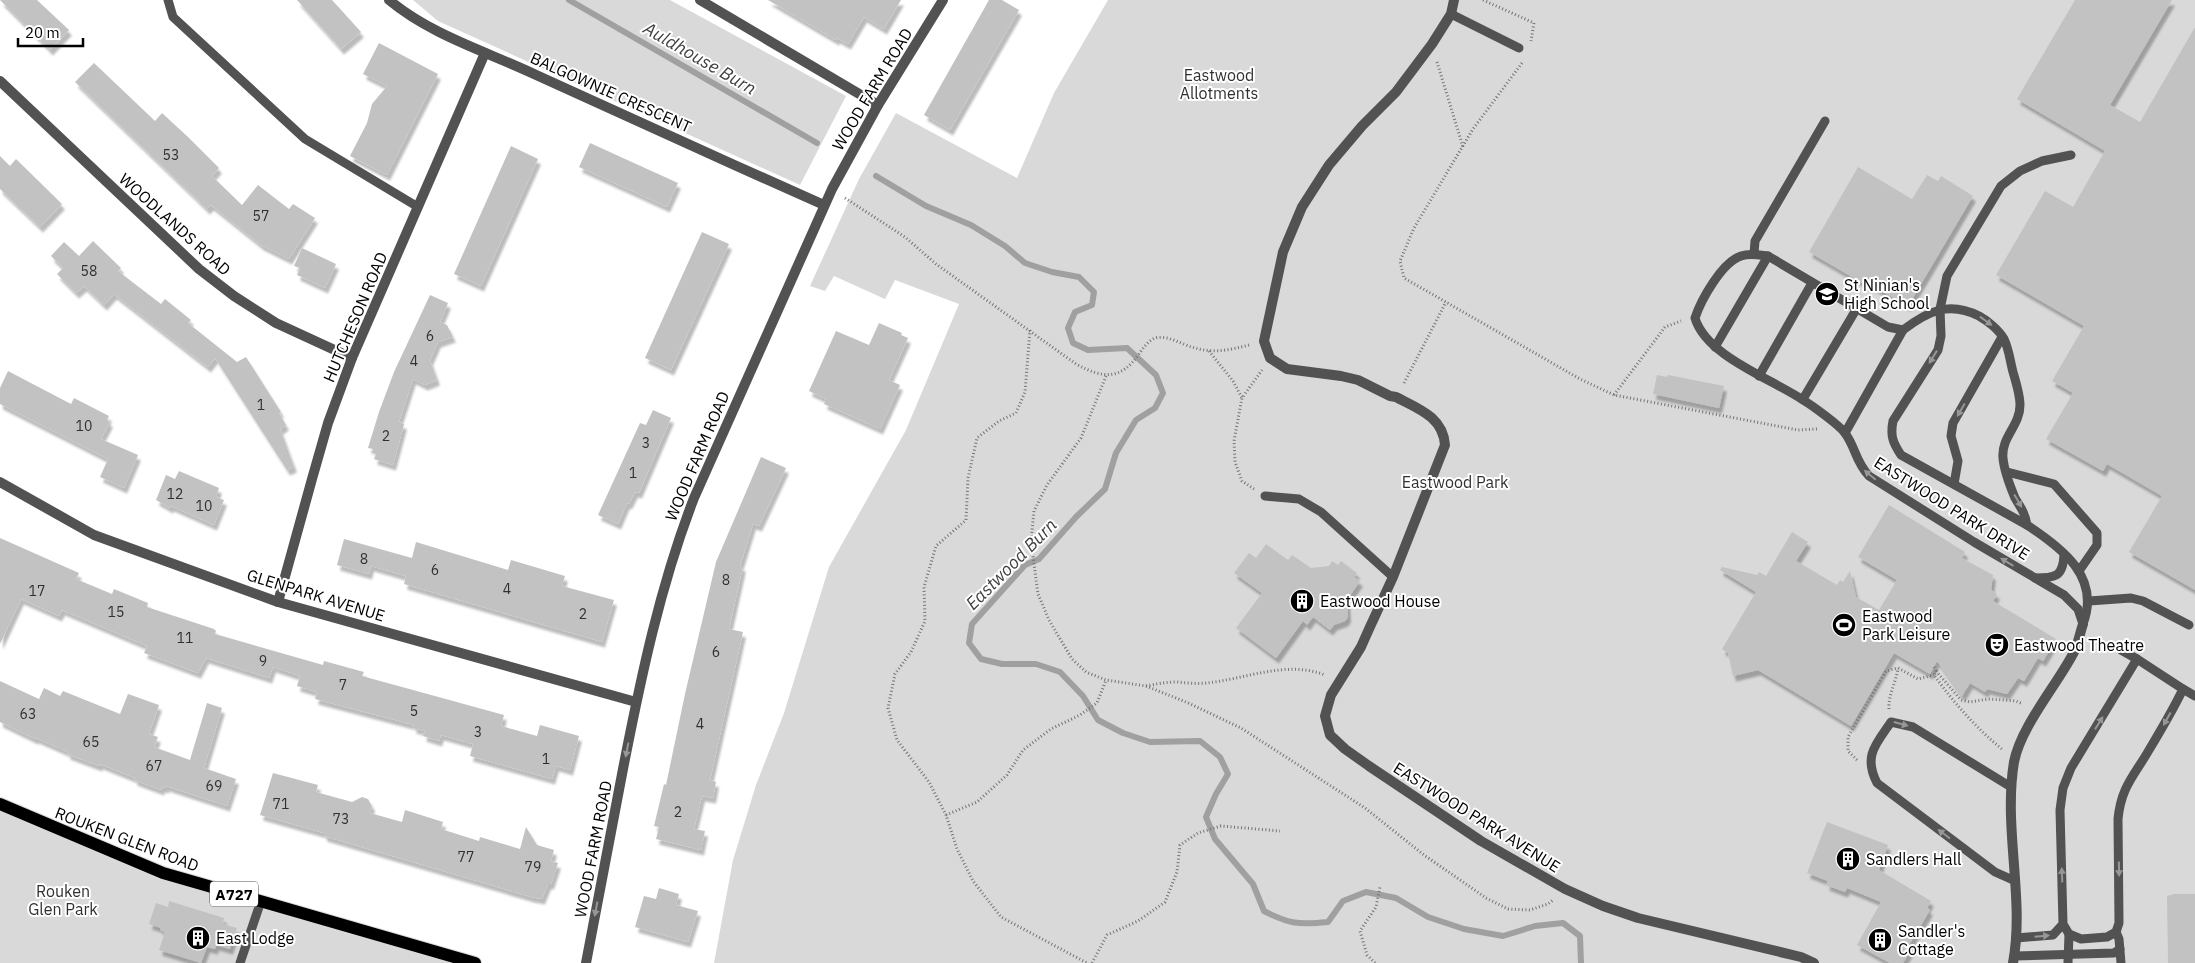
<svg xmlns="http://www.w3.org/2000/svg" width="2195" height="963" viewBox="0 0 2195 963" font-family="'IBM Plex Sans',sans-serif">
<defs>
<filter id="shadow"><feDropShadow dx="3" dy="5.5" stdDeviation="1" flood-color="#0004"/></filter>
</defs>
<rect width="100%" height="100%" fill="#fff"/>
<!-- green -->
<g fill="#d9d9d9">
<path d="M413,0H670L846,96L800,185L438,21Z"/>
<path d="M1108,0H2195V963H714L733,860L756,785L784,713L829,567L906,430L959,304L895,280L885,299L834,276L825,291L810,286L859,179L896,113L1017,178L1054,93Z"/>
<path d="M0,804L163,873L475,963H0Z"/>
</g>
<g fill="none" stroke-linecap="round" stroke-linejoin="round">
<!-- stream -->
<g stroke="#a0a0a0" stroke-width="6">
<path d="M569,0L817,143"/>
<path d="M876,176L926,206L971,225L1005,246L1025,263L1052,272L1079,277L1094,292L1092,305L1075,312L1068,328L1073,343L1088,350L1127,348L1156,375L1163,393L1155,408L1136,420L1116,453L1105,489L1076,517L1039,559L1025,565L972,624L969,643L981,659L1002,664H1036L1060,672L1083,696L1098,720L1123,733L1150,742L1200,741L1220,757L1228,774L1216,794L1206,817L1215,839L1253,884L1264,911C1289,924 1299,925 1328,922L1343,901L1366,892L1396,898L1428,917L1464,929L1503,936L1535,926L1563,923L1580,936L1581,963"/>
</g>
</g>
<!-- building -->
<g fill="#c2c2c2" filter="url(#shadow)">
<path d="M0,0H37L69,30L50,50Z"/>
<path d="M297,0H332L361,32L341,49Z"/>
<path d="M768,0H901L884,29L864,17L848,44L837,38L836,40Z"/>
<path d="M989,0H1002L1019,10L950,130L924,115Z"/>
<path d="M2075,0H2172L2110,105L2140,122L2195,27V590L2129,552L2162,496L2107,464L2103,471L2046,439L2073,393L2052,381L2084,326L1996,275L2045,191L2073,207L2105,151L2017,99Z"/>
<path d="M379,43L438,74L387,175L350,156L367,123L372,104L387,86L363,74Z"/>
<path d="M94,63L155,121L162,113L188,137L219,168L212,176L242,205L258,185L289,209L293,204L315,218L289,259L261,245L211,205L207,209L75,82Z"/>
<path d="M590,143L678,183L667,207L579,167Z"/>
<path d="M511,146L538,159L481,286L454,274Z"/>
<path d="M0,156L10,166L16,159L62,204L40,227L0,189Z"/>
<path d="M1858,167L1912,199L1927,175L1938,181L1941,176L1973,196L1908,306L1867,283L1866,285L1809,252Z"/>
<path d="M702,232L729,244L671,370L645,358Z"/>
<path d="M93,241L121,268L118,271L161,304L165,299L191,320L188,323L237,362L246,357L281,412L279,413L286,425L280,429L294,467L287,470L215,358L208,367L114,294L104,305L84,286L76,293L57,274L63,268L51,256L64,242L79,256Z"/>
<path d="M302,248L336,264L325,288L297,275L300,268L294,266Z"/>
<path d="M430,295L448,303L440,322L447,325L453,337L438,342L430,360L437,380L425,385L413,379L399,422L404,424L393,465L374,459L376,454L372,453L373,449L368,448L379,412L394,372Z"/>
<path d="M879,323L902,333L901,335L908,338L889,380L900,385L880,429L824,404L826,399L809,391L836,331L869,345Z"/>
<path d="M8,371L71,404L74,398L109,416L107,420L110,422L101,439L138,455L124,488L100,477L108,459L0,404V388Z"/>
<path d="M1657,375L1667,377L1668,375L1724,386L1719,408L1653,394Z"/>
<path d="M653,410L671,418L639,493L635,492L629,504L627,503L618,524L598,515L640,423L646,425Z"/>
<path d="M761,457L786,468L759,526L753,524L740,566H743L729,629L743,632L710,780L716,782L713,798L702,796L694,829L705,831L701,850L656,839L659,827L654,826L664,784L666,785L685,694L716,562Z"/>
<path d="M179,471L219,488L216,497L224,500L214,525L171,506L170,508L156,500L166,475L175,479Z"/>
<path d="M1889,505L1965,552L1962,558L1993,575L1991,590L1997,594L1993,601L2056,639L2043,661L2038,658L2024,681L2018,678L2007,694L1987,689L1985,692L1970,683L1962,696L1937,661L1930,674L1894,653L1851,726L1758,670L1733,676L1728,653L1722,649L1756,592L1720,570L1722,567L1757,575L1759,572L1766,576L1792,532L1808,542L1796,561L1837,585L1840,580L1843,582L1850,571L1856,597L1879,610L1897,580L1858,557Z"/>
<path d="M0,538L79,573L76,579L112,594L114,589L148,603L147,607L214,629L216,631L215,634L323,665L324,661L364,672L362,676L504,715L501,726L537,736L540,725L579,736L570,770L556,766L552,779L470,756L473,744L441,735L439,741L423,736L425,731L413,728L414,725L315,699L317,692L297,686L300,676L273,667L269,678L206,658L198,673L144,653L147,646L62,610L59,616L21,599L0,644Z"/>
<path d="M344,539L412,558L416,542L508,570L511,560L565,576L562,586L614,600L602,642L404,584L406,576L371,566L369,574L337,565Z"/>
<path d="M1266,544L1288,560L1292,555L1311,568L1329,566L1332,561L1338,565L1341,561L1357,573L1354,577L1360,581L1347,600L1348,617L1345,621L1334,625L1330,630L1313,617L1307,625L1303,621L1276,658L1236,628L1262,593L1234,573L1249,553L1256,558Z"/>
<path d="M0,681L39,699L44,688L60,696L63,691L120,714L128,694L159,705L149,734L158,737L154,747L190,760L207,703L222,708L204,768L236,779L227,806L166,786V788L162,787L161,790L134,780L135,778L100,764L99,766L67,754L68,752L36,738L35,739L0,722Z"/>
<path d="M273,773L318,785L316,792L352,802L362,797L368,799L372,806L370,813L402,822L405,810L443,822L441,829L479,841L480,837L520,849L526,827L537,845L554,850L551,861L558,863L551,884H548L542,899L531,897L324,836V833L260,815Z"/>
<path d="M1827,822L1888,845L1879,870L1931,901L1927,908L1930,910L1909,945L1912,947L1903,963H1890L1857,945L1881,902L1847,888L1845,892L1826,885L1828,881L1807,873Z"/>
<path d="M659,888L679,894L676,905L698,911L688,942L635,927L644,896L656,899Z"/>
<path d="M2174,894H2195V963H2168L2167,896Z"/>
<path d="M169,901L224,918L223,924L237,928L230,949L216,945L215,949L207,947L201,963L159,950L165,932L160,930L161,928L149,924L156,903L168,907Z"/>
</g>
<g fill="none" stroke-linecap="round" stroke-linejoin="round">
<!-- primary casing -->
<g stroke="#dbdbdb" stroke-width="14">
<path id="primary" d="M0,804L163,873L475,963"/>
</g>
<!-- path -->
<g stroke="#747474" stroke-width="3" stroke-dasharray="1 2.5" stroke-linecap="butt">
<path d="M1483,0L1534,23L1531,41"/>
<path d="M1437,62L1463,147"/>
<path d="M1522,63L1473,129L1414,228L1400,261L1404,278L1580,379L1614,395L1798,430L1817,429"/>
<path d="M845,198L905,237L936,264L1076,364C1103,379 1121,380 1139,354C1143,348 1148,341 1155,338C1168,335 1181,344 1192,347C1212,354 1230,350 1249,345"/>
<path d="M1030,330L1025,392L1016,413L999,421L977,438L968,478L966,520L936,546L924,587L925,621L911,652L895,674L888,708L897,740L929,782L946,815L957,849L973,881L1001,917L1087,963"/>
<path d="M1209,351L1233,381L1242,398"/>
<path d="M1106,376L1081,438L1047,485L1034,511L1031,541L1038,594L1049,620L1072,659L1086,672L1106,680L1146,686L1186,702L1241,728L1365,808L1424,855L1486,898L1508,909L1530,910L1548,904L1553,900"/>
<path d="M1404,383L1446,302"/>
<path d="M1614,395L1665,327L1681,321"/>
<path d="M1254,489L1242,481L1235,462L1234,441L1242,398L1262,370"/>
<path d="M1934,667L1936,671L1934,675C1954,703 1976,728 2003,750"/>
<path d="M1936,671L1961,700L1970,702L1988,699L2016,701L2023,704"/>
<path d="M1146,686C1156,684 1166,682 1177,682C1187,683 1197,684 1207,683C1245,679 1287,660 1325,675"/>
<path d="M1889,709C1888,695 1896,683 1898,668"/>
<path d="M1857,760L1848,751V737L1886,671L1898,668L1918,679L1934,675"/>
<path d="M946,815L977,802L1007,775L1023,750L1051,729L1080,715L1097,703L1106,680"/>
<path d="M1092,963L1107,935L1138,921L1165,902L1177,872L1180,845L1198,833L1221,826L1280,831"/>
<path d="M1375,963L1367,955L1360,931L1376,907L1380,887"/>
</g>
<!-- lane -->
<g stroke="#525252" stroke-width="9">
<path d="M168,0L173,17L305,139L418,207"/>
<path d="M1451,14L1519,48"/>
<path d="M1754,254L1755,241L1825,121"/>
<path d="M1903,330L1888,327L1768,256C1759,255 1750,253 1741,256C1722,262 1701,300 1695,318C1706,356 1772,379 1803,400C1813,406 1839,425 1845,433C1856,448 1855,461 1869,476L1974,542L2064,595L2078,609L2083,624"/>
<path d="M1715,347L1768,256"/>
<path d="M1759,376L1812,283"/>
<path d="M1803,399L1857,308"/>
<path d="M1845,433L1903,330C1928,311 1949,301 1979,316C1988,321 1999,330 2004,339C2009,349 2010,361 2013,372C2016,382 2020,395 2020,405C2020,426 2001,437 2003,458C2004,470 2010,486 2015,498C2021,508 2025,513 2027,525C2062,548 2101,577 2083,624"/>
<path d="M2007,472L2054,484L2097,533V545L2079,571"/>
<path d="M1954,484L1958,461L1951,436L1953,423L2002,337"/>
<path d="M1265,496L1299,499L1321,512L1393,577"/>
<path d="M2027,525L1901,455C1893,443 1890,436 1893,421L1938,350L1941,336L1940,309L1947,276L2001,186L2020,171L2042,161L2071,155"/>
<path d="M2035,578C2055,578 2063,577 2064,555"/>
<path d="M2089,601L2131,598L2143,601L2189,625"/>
<path d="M2121,650L2137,659"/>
<path d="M2183,689L2195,696"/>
<path d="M2011,787L1913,727L1891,722C1876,744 1863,756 1877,783L1995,872L2013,880"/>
<path d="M2116,932L2119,939L2121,963"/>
<path d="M2016,938L2053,935L2063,924L2060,810L2063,788L2071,768L2137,659L2183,689C2173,710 2161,730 2149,750C2134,776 2121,787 2118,819L2119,923L2116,932L2107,937L2081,939L2069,934L2063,924"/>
<path d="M2014,956L2114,953L2120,949"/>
<path d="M240,963L261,901"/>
<path d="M2068,963L2069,934"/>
</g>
<!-- street -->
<g stroke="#525252" stroke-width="10">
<path d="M389,0C431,35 485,51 534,74C630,118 727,162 824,205"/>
<path d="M700,0L878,105"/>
<path d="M1454,0L1451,14L1432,44L1396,92L1362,126L1329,165L1302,207L1283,252L1264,341L1270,358L1287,369L1341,376L1358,380L1390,396L1396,397C1419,409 1443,417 1445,445L1393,577L1369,629L1361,647L1331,695L1325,716L1330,735L1345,749L1369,766L1481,841L1565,889L1603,906L1638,918L1801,957L1814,963"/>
<path d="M0,81L199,269L234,296L276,323L352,358"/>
<path d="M0,482L94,535L278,602L636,702"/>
<path d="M278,602L312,479L328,423L352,358L485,53"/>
<path d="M586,963C598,898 611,834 623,769C641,677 660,586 694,498L832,189L878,105L943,0"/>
<path d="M2013,963C2025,899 2003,828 2014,762C2021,726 2057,685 2074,652C2078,644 2080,633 2083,624"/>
</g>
<!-- primary -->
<use href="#primary" stroke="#000" stroke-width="12"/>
</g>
<!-- one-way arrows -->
<defs><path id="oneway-solid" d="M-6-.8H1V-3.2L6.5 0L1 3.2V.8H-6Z" transform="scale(1.25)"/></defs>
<g fill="#979797">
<use href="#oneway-solid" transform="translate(1986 321) rotate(36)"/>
<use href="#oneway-solid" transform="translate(1933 357) rotate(122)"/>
<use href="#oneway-solid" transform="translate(1961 410) rotate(120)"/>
<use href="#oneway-solid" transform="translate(1870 475) rotate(-140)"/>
<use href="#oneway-solid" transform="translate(2018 501) rotate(60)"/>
<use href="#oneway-solid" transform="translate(2007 562) rotate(-149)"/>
<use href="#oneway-solid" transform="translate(2167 719) rotate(119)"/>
<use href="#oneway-solid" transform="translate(2099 723) rotate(-58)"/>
<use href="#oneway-solid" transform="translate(1901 724) rotate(15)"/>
<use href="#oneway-solid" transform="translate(627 750) rotate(101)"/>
<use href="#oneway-solid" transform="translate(1944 834) rotate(-143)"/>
<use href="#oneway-solid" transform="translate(2119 869) rotate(89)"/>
<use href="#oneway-solid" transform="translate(2062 875) rotate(-92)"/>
<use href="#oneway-solid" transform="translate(596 909) rotate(101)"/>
<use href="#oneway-solid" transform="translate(2042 936) rotate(-5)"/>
</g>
<!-- icons -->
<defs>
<g id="school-disc" transform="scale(1.25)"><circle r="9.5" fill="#000" stroke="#fff"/><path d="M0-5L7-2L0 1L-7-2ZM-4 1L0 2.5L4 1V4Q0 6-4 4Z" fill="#fff"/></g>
<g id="building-disc" transform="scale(1.25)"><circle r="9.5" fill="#000" stroke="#fff"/><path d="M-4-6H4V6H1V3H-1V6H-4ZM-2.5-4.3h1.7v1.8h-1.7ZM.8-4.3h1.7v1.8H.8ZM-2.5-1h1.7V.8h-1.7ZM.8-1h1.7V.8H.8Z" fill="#fff"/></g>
<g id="stadium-disc" transform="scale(1.25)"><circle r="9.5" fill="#000" stroke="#fff"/><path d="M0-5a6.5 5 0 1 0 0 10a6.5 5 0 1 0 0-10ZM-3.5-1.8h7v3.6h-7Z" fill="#fff"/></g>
<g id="theatre-disc" transform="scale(1.25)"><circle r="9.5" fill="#000" stroke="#fff"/><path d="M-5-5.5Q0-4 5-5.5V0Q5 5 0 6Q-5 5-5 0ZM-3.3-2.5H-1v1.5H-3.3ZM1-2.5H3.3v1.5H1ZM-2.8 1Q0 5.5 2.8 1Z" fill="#fff"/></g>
</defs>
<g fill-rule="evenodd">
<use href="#school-disc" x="1827" y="294"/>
<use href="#building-disc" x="1302" y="601"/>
<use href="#stadium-disc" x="1844" y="625"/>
<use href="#theatre-disc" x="1997" y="645"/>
<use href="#building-disc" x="1848" y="859"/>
<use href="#building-disc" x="198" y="938"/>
<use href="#building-disc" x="1880" y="940"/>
</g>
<g text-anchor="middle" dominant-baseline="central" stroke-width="4" stroke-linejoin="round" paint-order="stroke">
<!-- number labels -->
<g font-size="14" fill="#303030">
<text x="171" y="155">53</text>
<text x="261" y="216">57</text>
<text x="89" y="271">58</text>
<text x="430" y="336">6</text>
<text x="414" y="361">4</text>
<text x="261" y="405">1</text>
<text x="84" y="426">10</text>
<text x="386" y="436">2</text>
<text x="646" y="443">3</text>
<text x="633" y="473">1</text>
<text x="175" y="494">12</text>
<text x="204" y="506">10</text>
<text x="364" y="559">8</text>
<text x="435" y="570">6</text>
<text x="726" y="580">8</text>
<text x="507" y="589">4</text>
<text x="37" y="591">17</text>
<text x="116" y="612">15</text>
<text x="583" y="614">2</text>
<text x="185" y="638">11</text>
<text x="716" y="652">6</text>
<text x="263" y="661">9</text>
<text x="343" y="685">7</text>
<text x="414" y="711">5</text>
<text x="28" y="714">63</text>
<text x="700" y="724">4</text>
<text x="478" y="732">3</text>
<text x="91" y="742">65</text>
<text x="546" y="759">1</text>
<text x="154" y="766">67</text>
<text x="214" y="786">69</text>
<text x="281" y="804">71</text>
<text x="678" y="812">2</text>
<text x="341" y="819">73</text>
<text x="466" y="857">77</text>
<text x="533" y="867">79</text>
</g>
<!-- shield labels -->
<rect fill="#fff" stroke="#4c4c4c" stroke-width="1" x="210" y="881.5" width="48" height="25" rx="4"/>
<g font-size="15" font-weight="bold" fill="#000">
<text x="234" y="894">A727</text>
</g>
<!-- park labels -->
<g font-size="16" fill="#303030" stroke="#fff">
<text x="1219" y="75">Eastwood<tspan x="1219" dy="18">Allotments</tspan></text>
<text x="1455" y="482">Eastwood Park</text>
<text x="63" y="891">Rouken<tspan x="63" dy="18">Glen Park</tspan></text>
</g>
<!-- street labels -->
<g font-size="16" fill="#000" stroke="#fff">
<text transform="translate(872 89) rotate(-59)">WOOD FARM ROAD</text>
<text transform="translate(611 92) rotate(24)">BALGOWNIE CRESCENT</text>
<text transform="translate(175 224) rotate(42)">WOODLANDS ROAD</text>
<text transform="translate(355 317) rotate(-67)">HUTCHESON ROAD</text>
<text transform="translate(697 456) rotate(-67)">WOOD FARM ROAD</text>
<text transform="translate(1952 508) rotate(32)">EASTWOOD PARK DRIVE</text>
<text transform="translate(316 595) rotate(17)">GLENPARK AVENUE</text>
<text transform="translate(1477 817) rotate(32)">EASTWOOD PARK AVENUE</text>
<text transform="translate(127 839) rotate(21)">ROUKEN GLEN ROAD</text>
<text transform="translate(593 849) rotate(-79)">WOOD FARM ROAD</text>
</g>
<!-- poi labels -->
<g font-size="16" fill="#000" stroke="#fff" text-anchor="start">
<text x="1844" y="285">St Ninian's<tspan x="1844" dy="18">High School</tspan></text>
<text x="1320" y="601">Eastwood House</text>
<text x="1862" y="616">Eastwood<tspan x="1862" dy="18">Park Leisure</tspan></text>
<text x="2014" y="645">Eastwood Theatre</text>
<text x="1866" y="859">Sandlers Hall</text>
<text x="1898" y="931">Sandler's<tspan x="1898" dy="18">Cottage</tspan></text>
<text x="216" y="938">East Lodge</text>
</g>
<!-- water labels -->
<g font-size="18" font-style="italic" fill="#414141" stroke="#fff">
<text transform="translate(700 58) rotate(30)">Auldhouse Burn</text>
<text transform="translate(1011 564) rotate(-45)">Eastwood Burn</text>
</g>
</g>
<!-- scale -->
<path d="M18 38v8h65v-8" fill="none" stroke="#000000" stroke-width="2.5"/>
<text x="25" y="38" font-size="15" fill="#000000" stroke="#ffffff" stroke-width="4" paint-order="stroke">20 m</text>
</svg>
